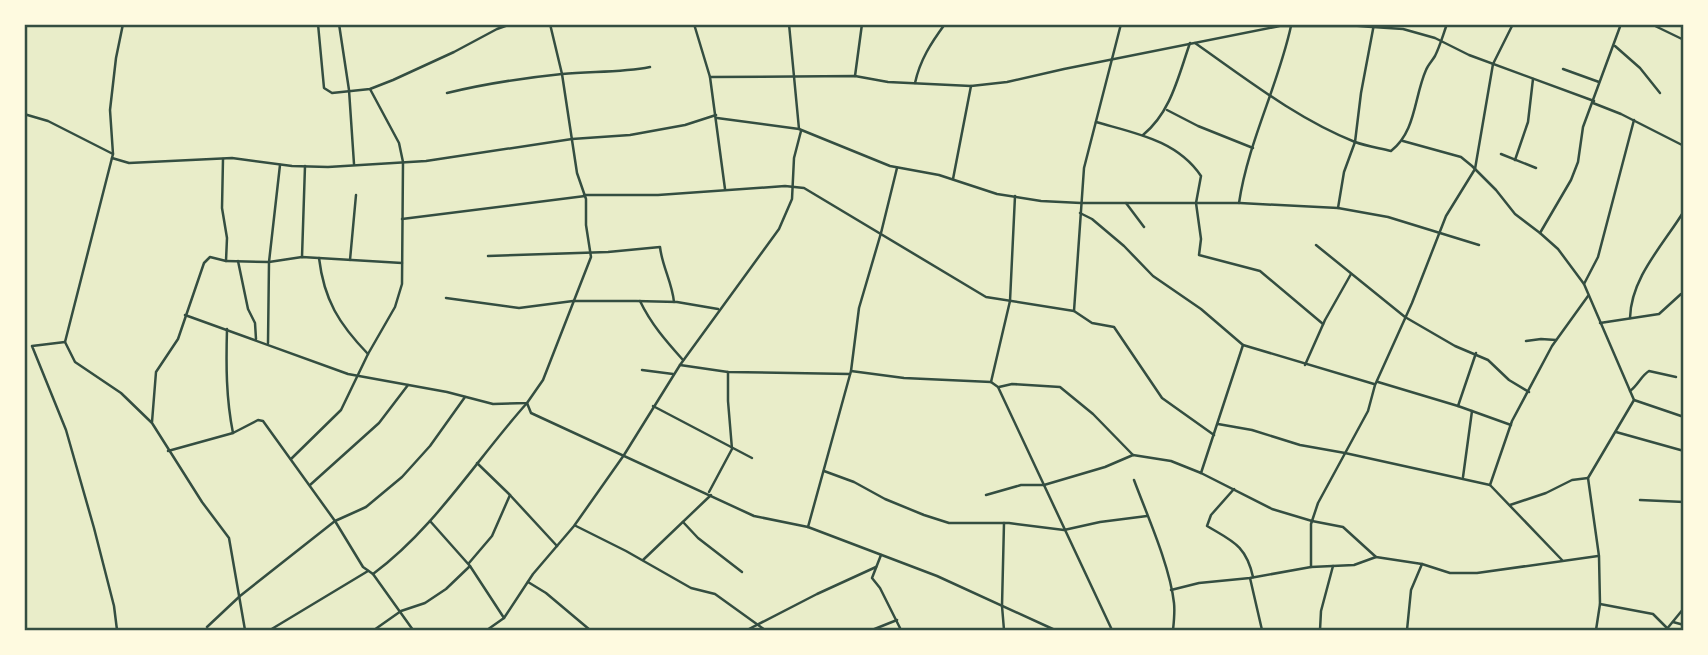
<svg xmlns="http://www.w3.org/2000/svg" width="1708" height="655" viewBox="0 0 1708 655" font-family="'Zilla Slab',serif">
<rect width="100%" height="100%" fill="#e9edc9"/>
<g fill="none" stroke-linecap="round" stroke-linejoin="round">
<!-- minor -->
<g stroke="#344e41" stroke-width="2.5">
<path d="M123,24L116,58L110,110L113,154L65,342L75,362L121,393L152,423L202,502L229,538L245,630"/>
<path d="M318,24L324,88L332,93L370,89L393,80L454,52L497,29L511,24"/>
<path d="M339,24L349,90L354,164"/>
<path d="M694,24L710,77L725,189"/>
<path d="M789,24L799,129"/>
<path d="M1121,24L1084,168L1074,311L1092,323L1114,327L1162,398L1214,435"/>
<path d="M1651,24L1684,40"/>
<path d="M1195,43C1245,78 1297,119 1355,142C1366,146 1379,148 1391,151C1416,132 1414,97 1426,70C1428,65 1432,61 1435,56C1440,46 1443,35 1447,24"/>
<path d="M1615,46L1640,68L1660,93"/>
<path d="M1563,69L1599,82"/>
<path d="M855,76L862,24"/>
<path d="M710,77L855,76L888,82L971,86L1007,82L1064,69L1280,26H1357L1403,29L1435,38L1469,55L1594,101"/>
<path d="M915,83C920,60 931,43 945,24"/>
<path d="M447,93C484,84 523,78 562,74C591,71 620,73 650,67"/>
<path d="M1593,103L1621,114L1684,146"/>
<path d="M1167,110L1198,126L1253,148"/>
<path d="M24,114L48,121L113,154"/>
<path d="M717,118L799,129L890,166L939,175L997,194L1041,201L1081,203H1240L1338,208L1388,217L1479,245"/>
<path d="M1096,122C1134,133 1177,140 1201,176L1196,203L1201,239L1199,255L1260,271L1323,324"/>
<path d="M1143,135C1171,112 1178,77 1190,43"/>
<path d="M1403,141L1461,157L1472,166L1496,190L1515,214L1540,233"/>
<path d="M1501,154L1536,168"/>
<path d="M112,158L129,163L232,158L292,166L328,167L426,161L572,139L630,135L685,125L716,115"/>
<path d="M1515,160L1528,122L1533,79"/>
<path d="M953,179L971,86"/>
<path d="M584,195H658L785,186L804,188L986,297L1074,311"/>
<path d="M1126,203L1144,227"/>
<path d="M1239,203C1248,142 1278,86 1291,26"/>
<path d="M1338,208L1344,172L1355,142L1361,93L1374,24"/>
<path d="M1080,213L1092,219L1124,246L1153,276L1201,309L1243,345L1201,473"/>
<path d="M402,219L585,196"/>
<path d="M1316,245L1405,317L1455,346L1488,360L1509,380L1529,392"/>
<path d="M488,256L608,252L660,247C662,266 672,282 674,302"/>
<path d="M302,257L305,166"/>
<path d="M319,258C324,300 339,324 368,354"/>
<path d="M350,260L356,195"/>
<path d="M226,261L269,262L302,257L402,263"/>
<path d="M238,261L248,309L255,323L256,339"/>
<path d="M1584,284L1598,257L1634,120"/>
<path d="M446,298L519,308L573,301H636L677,302L718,309"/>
<path d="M640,301C651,324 666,341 683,360"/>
<path d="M185,315L348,374L447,392L493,404L527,403L543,380L591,257L586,225V199L577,173L562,74L550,24"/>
<path d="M1630,318C1631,277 1664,244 1684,211"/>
<path d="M1600,323L1659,314L1681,294"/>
<path d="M227,329C226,365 226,398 233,433"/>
<path d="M1526,341L1541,339L1556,340"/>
<path d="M65,342L32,346L66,430L94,528L114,606L117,630"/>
<path d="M268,343L269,262L280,165"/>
<path d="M1243,345L1374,384"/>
<path d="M680,365L728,372L850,374"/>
<path d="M1305,365L1325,320L1351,274"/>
<path d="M642,370L673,374"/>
<path d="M851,371L904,378L991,382L998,387L1112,630"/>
<path d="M991,382L1010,301L1015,196"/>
<path d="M1378,382L1458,406L1511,425"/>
<path d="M999,387L1012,384L1060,387L1093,414L1133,455"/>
<path d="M1630,391C1638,385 1641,376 1649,371L1676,377"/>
<path d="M1634,400L1684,417"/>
<path d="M653,406L752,458"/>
<path d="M1458,406L1476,353"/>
<path d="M152,422L156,372L178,339L204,263L210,257L226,261L227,238L222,208L223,159"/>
<path d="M1218,424L1252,430L1300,445L1345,453L1490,485L1562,560"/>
<path d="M1616,432L1684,451"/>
<path d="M168,451L233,433L258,420L263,421L335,521L363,567L373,574L413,630"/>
<path d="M291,459L341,410L368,354L395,307L402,284L403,162L399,143L370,89"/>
<path d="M477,463L509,494L557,546"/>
<path d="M824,471L854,482L885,499L924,515L949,523H1009L1064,530L1100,522L1147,516"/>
<path d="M1463,477L1472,411"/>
<path d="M1134,480C1147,515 1170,566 1174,603C1175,612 1174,621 1173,630"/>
<path d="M310,485L379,423L408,385"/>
<path d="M1490,485L1512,421L1552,346L1588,296"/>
<path d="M1234,489L1211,515L1207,526C1232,541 1246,545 1253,577"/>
<path d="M709,492L732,449L728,401V372"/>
<path d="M986,495L1021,485H1044L1105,467L1133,455L1171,461L1201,473L1272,509L1312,521L1343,527L1376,557L1422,564L1450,573H1477L1598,556"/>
<path d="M1640,500L1684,502"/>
<path d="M1510,505L1546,493L1572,480L1588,478"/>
<path d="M430,521L470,566L504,618"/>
<path d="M683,522L698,538L742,572"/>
<path d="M576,526L626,551L691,588L715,594L765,630"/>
<path d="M808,527L851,371L859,308L881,233L897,168"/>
<path d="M881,555L872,578L880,588L901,630"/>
<path d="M643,560L711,495"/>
<path d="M469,563L492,536L510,495"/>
<path d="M1311,567V524L1318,503L1368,411L1375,385L1412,303L1446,216L1475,169L1493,64L1513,24"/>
<path d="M373,574C435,528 476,460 527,403L531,413L754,516L808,527L937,576L1055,630"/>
<path d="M1250,578L1262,630"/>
<path d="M528,582L546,593L590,630"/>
<path d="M1171,590L1199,583L1250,578L1311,567L1354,565L1376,557"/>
<path d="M1600,604L1653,614L1667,628"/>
<path d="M1673,622L1684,625"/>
<path d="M207,627L240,596L335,521L366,507L402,477L430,446L465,397"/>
<path d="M270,630L368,571"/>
<path d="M374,630L401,611L425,603L446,589L470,566"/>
<path d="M487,630L504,618L533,574L574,526L624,455L680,365L779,229L792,199L794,158L801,131"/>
<path d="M747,630L817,594L876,567"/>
<path d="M872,630L897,620"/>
<path d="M1004,630L1002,606L1004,523"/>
<path d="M1320,630L1321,611L1333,566"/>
<path d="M1407,630L1411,590L1422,564"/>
<path d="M1596,630L1600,604L1599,556L1588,478L1634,400L1584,284L1558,249L1540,233L1571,180L1578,162L1583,127L1621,24"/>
<path d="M1666,630L1684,608"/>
</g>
</g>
<!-- border -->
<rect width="1708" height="655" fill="none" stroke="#fefae0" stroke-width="52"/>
<rect x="26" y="26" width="1656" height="603" fill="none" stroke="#344e41" stroke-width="2.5"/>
</svg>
